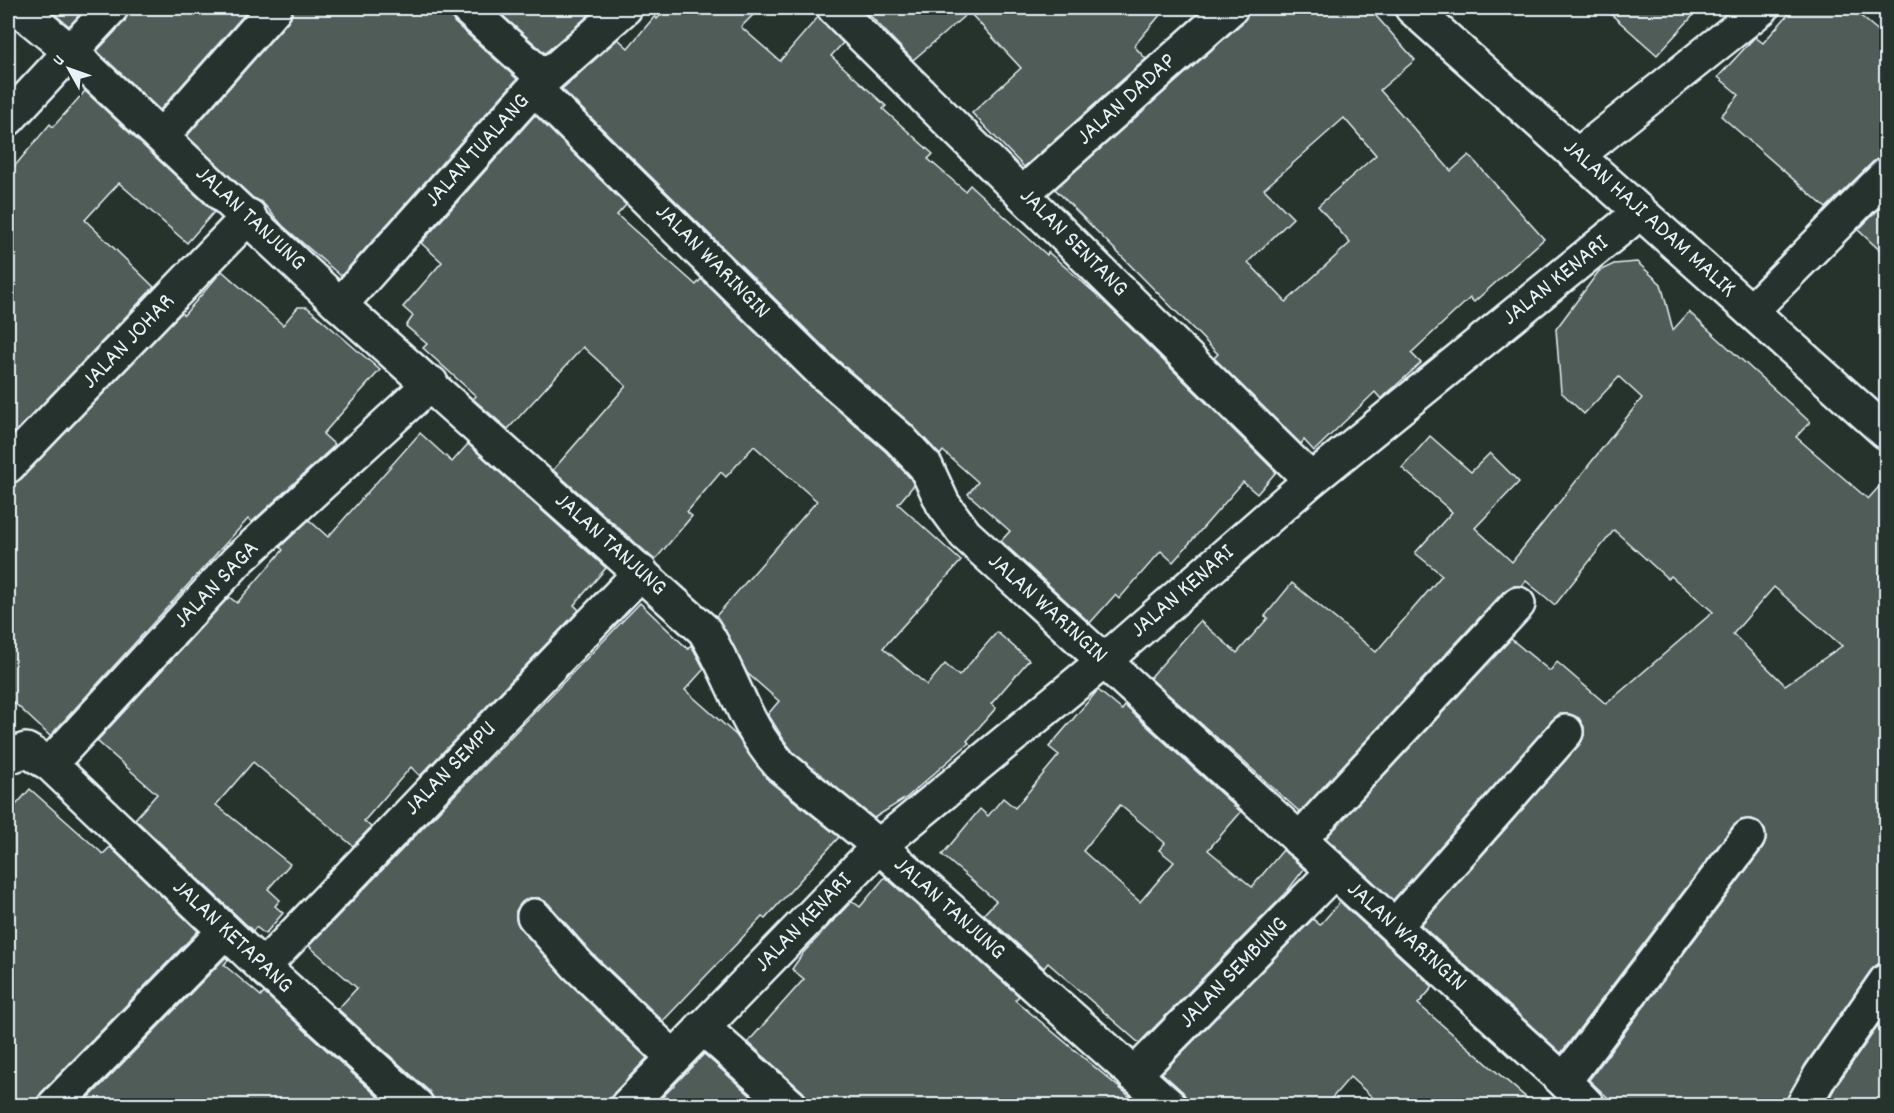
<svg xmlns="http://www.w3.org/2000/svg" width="1894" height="1113" viewBox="0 0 1894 1113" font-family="Dekko,sans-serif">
<rect width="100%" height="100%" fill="#26332d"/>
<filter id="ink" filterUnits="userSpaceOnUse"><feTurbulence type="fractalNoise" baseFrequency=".0167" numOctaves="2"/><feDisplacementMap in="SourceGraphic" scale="12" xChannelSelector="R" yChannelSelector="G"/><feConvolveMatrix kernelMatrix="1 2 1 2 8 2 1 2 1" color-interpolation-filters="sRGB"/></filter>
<g filter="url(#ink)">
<!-- building -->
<g fill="#505c59" stroke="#e8f1f8" stroke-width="1.5" fill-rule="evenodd">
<path d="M47,8H86L69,26Z"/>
<path d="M129,8H250L160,110L97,51L125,21Z"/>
<path d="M293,8H449L454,22L517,79L341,276L283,226L262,202L253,198L187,136L289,20Z"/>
<path d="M494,8H583L590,14L545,53Z"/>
<path d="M667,8H760L741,27L780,61L818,17L843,43L831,56L886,106L883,109L933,154L928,159L965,191L970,185L1047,255L1048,252L1096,294L1276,472L1257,494L1243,482L1173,562L1161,551L1119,599L1115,595L1090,623L1001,541L1010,531L968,494L978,482L943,451L940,455L911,424L833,356L562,89L618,39L628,48L655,16L657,19Z"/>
<path d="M863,8H1166L1134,46L1146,59L1024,167L972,113L1021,68L969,12L913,60Z"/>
<path d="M1249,8H1369L1415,60L1380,90L1451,171L1469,155L1544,239L1474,302L1470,298L1411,353L1421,363L1381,399L1375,392L1314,451L1304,440L1301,444L1214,358L1218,354L1055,189L1243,22ZM1344,118L1376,155L1318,206L1350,243L1286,302L1248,262L1293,218L1264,189Z"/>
<path d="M1604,8H1700L1657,55Z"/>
<path d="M1794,8H1851L1887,38V157L1873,162L1826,208L1721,116L1739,95L1718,77L1755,37L1763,43Z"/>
<path d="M85,91L214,212L187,243L119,183L85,220L154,287L8,440V174L50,124L53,127Z"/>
<path d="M535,115L626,205L617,215L696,285L701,279L807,383L886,452L910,478L914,485L898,504L961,561L883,648L927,685L945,664L959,676L997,632L1029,660L991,704L996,708L967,741L969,743L906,798L874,818L794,753L784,740L768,714L779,701L747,673L716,616L817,501L754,446L726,477L721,472L687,512L692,516L655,560L553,470L626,386L583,347L508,429L473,399L476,396L423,348L427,344L406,326L413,316L403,307L442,262L421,243Z"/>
<path d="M1887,201V257L1858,230Z"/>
<path d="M1637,262L1661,284L1673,330L1689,312L1810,422L1796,437L1868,499L1887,478V962L1878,964L1871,970L1805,1065L1784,1106H1617L1589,1080L1763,848L1766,840L1765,830L1759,822L1751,819L1741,820L1733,826L1561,1053L1421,925L1580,744L1584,735V727L1579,718L1569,714H1559L1552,720L1393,900L1326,838L1511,639L1550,671L1557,662L1606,704L1713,612L1671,576L1668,579L1614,530L1555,605L1526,581L1522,586H1512L1504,591L1300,812L1150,678L1200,621L1237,653L1268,618L1265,616L1292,583L1376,652L1442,575L1415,553L1452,512L1402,468L1430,436L1471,472L1490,453L1519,482L1475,528L1512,562L1642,398L1619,377L1584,414L1561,392L1556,329L1599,271L1614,264ZM1774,587L1842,646L1785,685L1733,634Z"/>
<path d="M222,271L283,325L298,307H307L380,370L323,434L335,445L252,522L248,519L50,736L8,697V484L21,479L181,313L184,315Z"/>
<path d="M420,433L452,462L468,444L606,568L574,605L579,610L420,776L411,767L364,821L371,827L353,846L253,762L216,805L290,864L268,889L280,900L275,906L283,913L265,934L256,927L253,931L135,819L157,794L97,741L229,597L237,603L283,550L280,547L309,520L328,537Z"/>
<path d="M640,603L688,649L691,645L697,656L704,669L685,690L736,735L769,781L839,837L765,919L762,917L663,1021L591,952L548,903L539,898H530L522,902L516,911V920L520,928L564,978L647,1058L614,1093L609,1106H436L430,1092L338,1009L357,988L309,946Z"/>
<path d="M1098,690L1122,710L1125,706L1241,812L1208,850L1252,887L1283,850L1304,869L1285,894L1139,1043L1048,963L1044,968L984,914L996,901L942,855L980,809L988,816L1003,798L1015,808L1059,755L1049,747ZM1120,805L1165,843L1159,850L1174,862L1140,902L1083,851Z"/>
<path d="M30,789L103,854L110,847L198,931L41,1093L36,1106H8V814Z"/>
<path d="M885,877L1019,996L1015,1000L1141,1106H809L803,1092L748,1042L804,979L792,969L803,953L852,901L860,907Z"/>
<path d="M1340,902L1433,987L1418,1004L1536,1106H1382L1350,1077L1325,1106H1188L1183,1092L1162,1073L1313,919L1320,925Z"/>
<path d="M226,957L228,960L224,965L261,996L264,993L388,1106H81Z"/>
<path d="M1887,1013V1106H1825L1836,1086Z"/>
<path d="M704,1054L762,1106H654Z"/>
</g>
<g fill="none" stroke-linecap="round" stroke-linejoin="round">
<!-- minor casing -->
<g stroke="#e8f1f8" stroke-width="38">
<g id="minor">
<path d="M18,8L71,52L340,305L704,630C732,674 745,728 781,766L879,846L1170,1106"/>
<path d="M467,8L544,78"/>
<path d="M834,8L1311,480"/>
<path d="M534,88L820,370L899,438L926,467L943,504L965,534L1564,1081L1588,1106"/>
<path d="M8,119L111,8"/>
<path d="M162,136L275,8"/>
<path d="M1578,155L1762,8"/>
<path d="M1023,193L1231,8"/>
<path d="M340,305L534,88L625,8"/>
<path d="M1751,311L1886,175"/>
<path d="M8,466L249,216"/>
<path d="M8,757L26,750L50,764L237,561L431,383"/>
<path d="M50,764L263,967L417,1106"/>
<path d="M1299,840L1518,604"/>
<path d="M534,916L577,965L673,1057"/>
<path d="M1395,926L1566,732"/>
<path d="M263,967L641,572"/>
<path d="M702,1027L791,1106"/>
<path d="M1134,1075L1334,871"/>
<path d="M1564,1081L1748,837"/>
<path d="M54,1106L225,931"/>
<path d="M627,1106L879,846L1104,661L1311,480L1627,223"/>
<path d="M1803,1106L1820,1076L1886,981"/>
</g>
</g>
<!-- primary casing -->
<g stroke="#e8f1f8" stroke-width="38">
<path id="primary" d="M1412,8L1886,432"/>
</g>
<!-- minor -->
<use href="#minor" stroke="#26332d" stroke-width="33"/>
<!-- primary -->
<use href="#primary" stroke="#26332d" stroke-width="33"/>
</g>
</g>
<g text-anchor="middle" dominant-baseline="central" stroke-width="5" stroke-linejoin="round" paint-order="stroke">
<!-- street labels -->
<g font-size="24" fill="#e8f1f8" stroke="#26332d">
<text transform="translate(1127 100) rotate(-42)">JALAN DADAP</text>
<text transform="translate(478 151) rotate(-48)">JALAN TUALANG</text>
<text transform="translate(250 219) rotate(43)">JALAN TANJUNG</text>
<text transform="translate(1649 219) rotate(42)">JALAN HAJI ADAM MALIK</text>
<text transform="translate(1073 243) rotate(45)">JALAN SENTANG</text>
<text transform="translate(712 262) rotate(45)">JALAN WARINGIN</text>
<text transform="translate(1556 281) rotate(-39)">JALAN KENARI</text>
<text transform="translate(129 342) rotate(-46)">JALAN JOHAR</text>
<text transform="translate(610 545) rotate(42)">JALAN TANJUNG</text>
<text transform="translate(217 585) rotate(-46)">JALAN SAGA</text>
<text transform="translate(1183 592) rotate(-41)">JALAN KENARI</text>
<text transform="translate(1047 609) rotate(42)">JALAN WARINGIN</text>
<text transform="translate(451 769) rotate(-46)">JALAN SEMPU</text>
<text transform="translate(949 909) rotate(42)">JALAN TANJUNG</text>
<text transform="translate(804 923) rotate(-46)">JALAN KENARI</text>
<text transform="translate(232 937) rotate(43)">JALAN KETAPANG</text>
<text transform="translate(1406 937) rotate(42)">JALAN WARINGIN</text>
<text transform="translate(1234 973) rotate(-46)">JALAN SEMBUNG</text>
</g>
</g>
<!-- margin -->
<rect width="1894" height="1113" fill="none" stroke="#26332d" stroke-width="30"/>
<rect x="15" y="15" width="1864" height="1083" fill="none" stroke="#e8f1f8" stroke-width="2" filter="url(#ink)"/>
<!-- north arrow -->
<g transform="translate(69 69) rotate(310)" stroke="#26332d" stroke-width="4.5" paint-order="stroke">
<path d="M0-4.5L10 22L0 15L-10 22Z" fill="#e8f1f8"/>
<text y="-9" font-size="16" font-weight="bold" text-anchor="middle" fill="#e8f1f8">U</text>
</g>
</svg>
